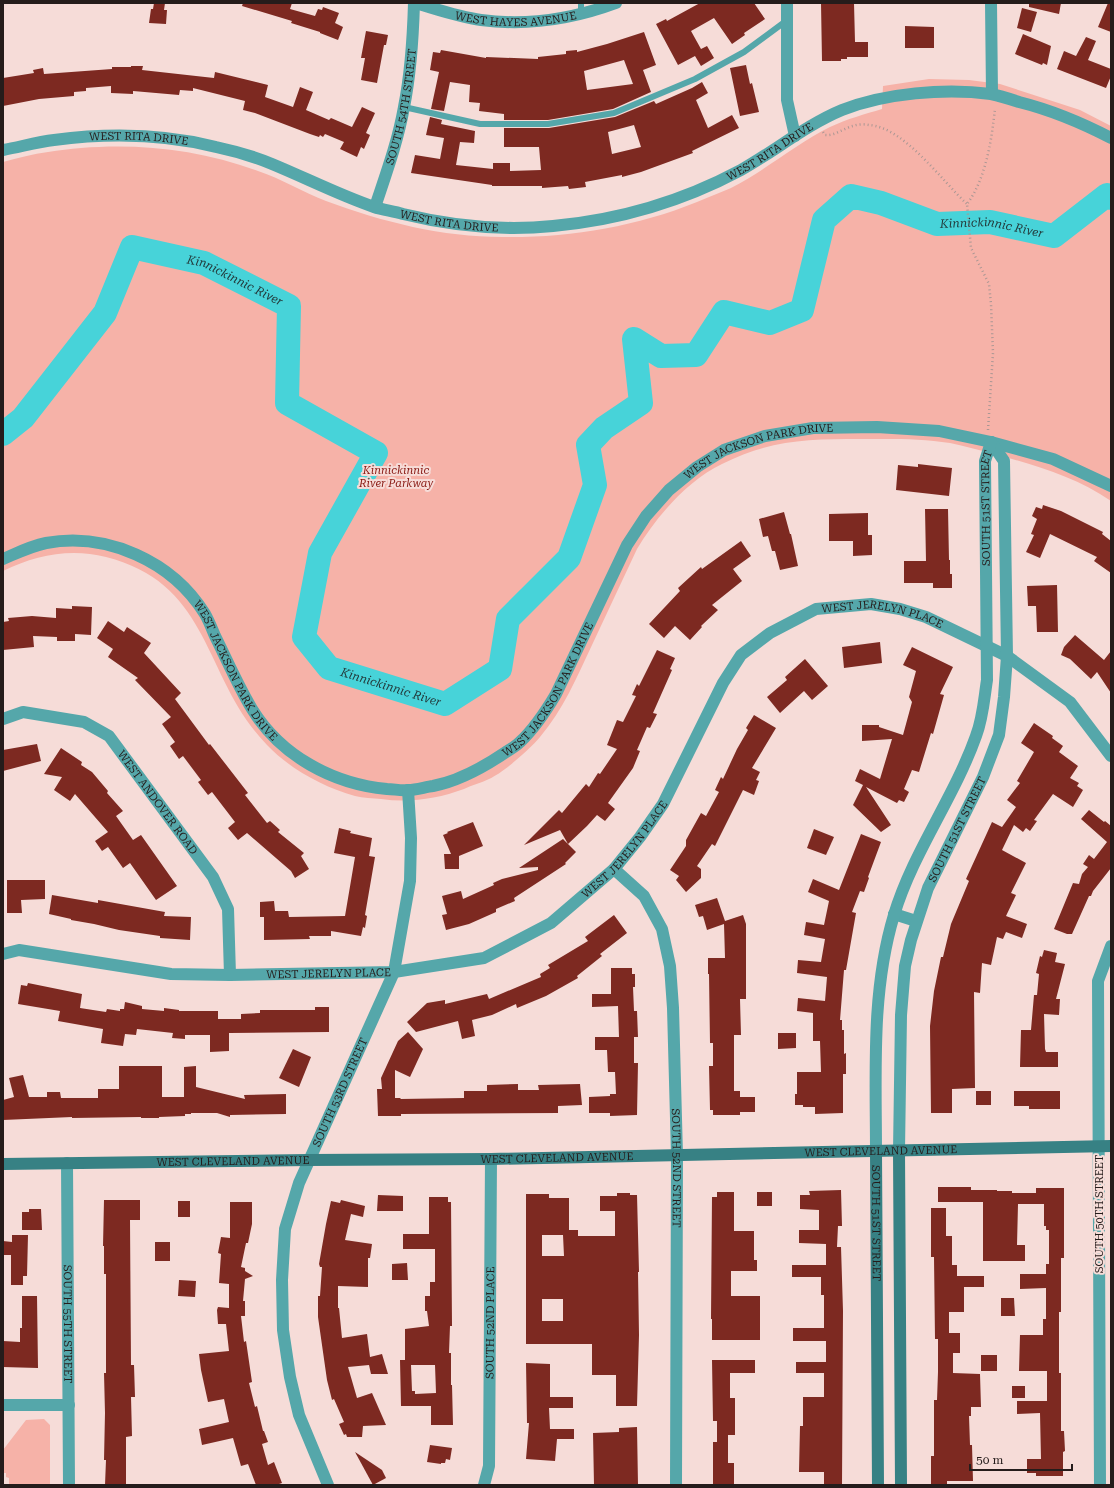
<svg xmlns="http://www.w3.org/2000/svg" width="1114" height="1488" viewBox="0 0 1114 1488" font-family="'Roboto Serif',serif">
<rect width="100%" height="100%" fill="#f6dcd8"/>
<!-- green -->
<g fill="#f6b2a8">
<path d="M929,79L969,80L1000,84L1080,110L1111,126V501C1076,477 1035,465 994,454C979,450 965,446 950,443C920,438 889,439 860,439C808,439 769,440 722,464C688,480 656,517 637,549C622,581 607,613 592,645C577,677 563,710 540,737C529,750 504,772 489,779C481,783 472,785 464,789C437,799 409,803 381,799C373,798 363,798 355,796C323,787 290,769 267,745C202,678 213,584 106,557C70,548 36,555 3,571V162C18,158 33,154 48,152C59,150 70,149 81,148C140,143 202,150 258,171C282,179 303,192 326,201C382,222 443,237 502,237C569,238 635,227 697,202C708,197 720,193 731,188C766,170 796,144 830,127C847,119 865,114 882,109L883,86Z"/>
<path d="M44,1419L50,1425V1485H9V1478L6,1477V1473H3V1450L26,1420Z"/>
</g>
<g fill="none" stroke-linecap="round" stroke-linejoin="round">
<!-- river -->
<path stroke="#47d3d9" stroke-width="24" id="s1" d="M3,434L23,418L105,313L132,247L204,263L289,306L287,403L376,453L320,553L304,637L329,668L445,704L500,669L508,619L569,558L595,485L588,445L604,428L641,403L634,339L661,356L696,355L724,312L770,323L802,310L824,220L851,196L881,203L937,224L990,222L1054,236L1107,195L1111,198"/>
</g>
<!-- building -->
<g fill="#7d2921" fill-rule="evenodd">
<path d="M154,3H165L164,10H167L166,24L149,23L151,9H153Z"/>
<path d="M243,3H292L290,9L315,16L318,9L322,10L323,7L339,13L335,23L343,27L338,40L320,33V32L291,23L292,21L242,6Z"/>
<path d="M700,3H754L765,19L744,33L745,35L732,44L714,18L691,31L701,49L707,46L714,58L701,66L695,56L678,65L656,24L666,19L667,21Z"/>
<path d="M821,3H854L855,42H868V57H847V59H841V61H822Z"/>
<path d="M1029,3H1061L1059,14L1029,7Z"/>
<path d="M1108,3H1111V32L1098,27Z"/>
<path d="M1022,8L1037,12L1031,32L1017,28Z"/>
<path d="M905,26L934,27V48H905Z"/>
<path d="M366,31L388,35L386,45H384L377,83L361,80L365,58H361Z"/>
<path d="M644,32L656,65L643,70L651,92L613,109L548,120H504V114L479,111L480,103L469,102L470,85L450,82L444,111L431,109L439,72L430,70L433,52L440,53L441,50L486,58V57L538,59V57L566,54V51L577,50V52L607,44ZM624,60L633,84L587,90L584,71Z"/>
<path d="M1023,34L1051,46L1047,65L1043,63L1042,65L1015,54Z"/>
<path d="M1086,37L1096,41L1088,60L1111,69V76L1106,88L1057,69L1064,51L1076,56Z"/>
<path d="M746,65L750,84L752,83L759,112L740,116L730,68Z"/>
<path d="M131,66H143L142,70L214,78L215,72L268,85L265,97L293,107L300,87L313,92L306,110L329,120L331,118L352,127L362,107L375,113L366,133L370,135L364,149L361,147L357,157L340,149L344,142L325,134L323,137L320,135L319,137L310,134L255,113L243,110L245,101L193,88V91L180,90L179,95L133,91V94L111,93V86L86,88V91L74,92V96L39,99L3,106V78L34,73L33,70L43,68L44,74L112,69V67H131Z"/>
<path d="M702,82L708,93L696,100L708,128L732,115L739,128L692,151L693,153L641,172L622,177V175L585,182L586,187L569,189L568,186L542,188V186H492V185L411,173L415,155L440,159L444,138L426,135L430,117L442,120L441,124L475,131L474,143L460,142L456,165L493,169V163H510V171L541,170L539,147H504V128H549L615,117L654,101L656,104L692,88ZM634,125L641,147L612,154L608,132Z"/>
<path d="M918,464L952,468L949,496L896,490L898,465L918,467Z"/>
<path d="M1043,505L1061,511L1103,532L1102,534L1111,541V573L1094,561L1097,557L1050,534L1040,558L1026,552L1034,535L1031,534L1037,519L1032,516L1036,507L1042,509Z"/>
<path d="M925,509H948L949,560H950V574H952V588H933V583H904V561H926Z"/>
<path d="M784,512L790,534H791L798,566L780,570L775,551H772L768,536L763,537L759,519Z"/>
<path d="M868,513V535H872V555L853,556V541H829V514Z"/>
<path d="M741,541L751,556L733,569L742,581L712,605L718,610L701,626L702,627L690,640L675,626L664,638L649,624L680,591L678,588L701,567L702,569Z"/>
<path d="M1057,585L1058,632H1037L1036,606H1028L1027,586Z"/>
<path d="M72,606L92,607L91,635L75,634V641H57V637L33,636L34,647L3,650V622L9,621L8,618L32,616L56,618V608L72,609Z"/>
<path d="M108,621L124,632L127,627L151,643L144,653L181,693L175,699L209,745L210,744L248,793L245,795L267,823L270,821L280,830L278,832L304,853L301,856L309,869L295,878L291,871L247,833L238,840L228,828L235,822L212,792L208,795L198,782L201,780L183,756L179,759L170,746L175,742L162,724L171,717L135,680L138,678L108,657L113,649L97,638Z"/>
<path d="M1075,635L1104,660L1111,651V693L1097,672L1091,679L1070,659L1061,655L1064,647Z"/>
<path d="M880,642L882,663L844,668L842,647Z"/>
<path d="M912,647L953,667L940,694L944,695L933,734L931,733L919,772L912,770L904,789L909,792L904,802L899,800L897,803L866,787L891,825L881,832L853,805L863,785L855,781L860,769L880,779L892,739L862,741V725H879V727L903,735L912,702L909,697L916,671L903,665Z"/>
<path d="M657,650L675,658L670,669L672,670L653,713L657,714L650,728L647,727L637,750L640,751L633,768L608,803L615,809L605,821L597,815L587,826L568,844L576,852L565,863L566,864L514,898L515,901L496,909V912L469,924L446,930L442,915L447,914L442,896L461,891L463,899L494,885L493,883L502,879L538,870V867L519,868L563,839L568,844L560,830L524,845L559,810L562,813L586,784L589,787L598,773L600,774L617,749L607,745L617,720L623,722L636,696L632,695L637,684L639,686Z"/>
<path d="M805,659L828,686L812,700L804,691L780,713L767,697L787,680L785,677Z"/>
<path d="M754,715L776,728L752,768L760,772L756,780L759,781L754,795L743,790L715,846L712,844L697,866L701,869V878L686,892L676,880L679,876L670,870L686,846V840L701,813L706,816L719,792L715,790L721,777L723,779L737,749L748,730L746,728Z"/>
<path d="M1034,723L1053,736L1052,738L1063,746L1059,752L1078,766L1070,778L1079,783L1077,786L1083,790L1073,807L1053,794L1034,820L1037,821L1030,831L1026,828L1023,832L1014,825L1002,850L1026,863L1011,893L1016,895L1006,916L1027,924L1022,938L1006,932L1003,939L997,937L991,965L982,963L980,993L974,992L975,1088L952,1089V1113H931L930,1026L934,991L941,957H943L951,924L969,881L966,879L992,822L1002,827L1016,807L1007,800L1020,783L1017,781L1034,752L1021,743Z"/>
<path d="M37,744L41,761L3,771V750Z"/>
<path d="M61,748L82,762L81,765L92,772L108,791L107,793L123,811L116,816L133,840L141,835L177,886L156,900L130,863L123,868L108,847L102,851L95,841L108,832L75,794L70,801L54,790L62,777L44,774Z"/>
<path d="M1089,810L1104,822L1105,821L1111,826V868L1093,891L1091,896H1089L1072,934H1067L1054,929L1073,883L1079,884L1082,874L1088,867L1083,864L1089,855L1094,859L1107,842L1081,819Z"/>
<path d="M473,822L483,846L459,856V869H445L444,854H451L443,835L448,833L447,832Z"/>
<path d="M339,828L351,831L350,833L372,838L369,856L375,857L365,915L367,916L365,928L363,927L361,936L331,931V936H309L310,939L264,940V917H260V902L274,901L275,911H288L289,917L345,916L355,857L334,853Z"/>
<path d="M814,829L834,837L826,855L807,848Z"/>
<path d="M861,834L881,842L868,877L869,878L864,892L860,891L852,912L856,913L846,970H844L840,1020H842V1030H844V1054L846,1053V1074H843V1113L815,1114V1107H803V1105H795V1094H797V1072H821L820,1041H813V1013L797,1011L798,998L825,1001L827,977L797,973L798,960L821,962L825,939L804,935L806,922L824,925L829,901L808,892L813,879L839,890Z"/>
<path d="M7,880H45V899L21,900L22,913H7Z"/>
<path d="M52,895L98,903V900L165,912L164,916L191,917L190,940L160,938V936L119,930L94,924L71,920V919L49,914Z"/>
<path d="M717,898L725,921L743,915L746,924V999H740L741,1035H734V1091H740V1097H755V1112H740V1115H713V1110H710L709,1066H713V1043H710L709,974H708V958H725L724,924L707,930L703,916L699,917L695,905Z"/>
<path d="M614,915L627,933L600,954L602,956L577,976L578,978L546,996L517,1008L516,1004L492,1015L472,1020L475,1036L462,1039L458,1021L416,1032L407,1022L427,1003L445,1000V1004L487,994L489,999L541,977L540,974L550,968L548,965L588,941L585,937Z"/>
<path d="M1044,950L1057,953L1055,962L1065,964L1056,999H1060L1059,1015L1044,1014L1045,1049L1046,1052H1058V1067H1020L1021,1030H1031L1034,995H1037L1039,974L1036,973L1040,956L1042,957Z"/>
<path d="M611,968H632V974H635V987H633L634,1011H637L638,1037H634V1063H638L637,1115L610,1116V1113H589V1097L610,1096V1094H616L615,1072H608L607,1050H595V1037H619L618,1006L592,1007V994H611Z"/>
<path d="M28,983L82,994L80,1008L106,1012L107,1009L120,1011V1009H124L125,1002L142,1006V1009L164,1011V1008L179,1010V1011H218V1019H241V1014L260,1013V1010H315V1007H329V1032L229,1033V1051L210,1052V1035H185V1039L172,1038L173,1033L137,1029L136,1035L125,1034L123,1046L101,1043L103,1029L58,1021L60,1011L18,1004L21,985L27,986Z"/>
<path d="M408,1032L423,1049L410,1077L395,1070V1098H401L400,1099L464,1098V1091H487V1085L518,1084V1090H539L538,1085L580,1084L582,1105L558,1106V1113L401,1114V1116H378L377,1089H382L381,1078L398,1041Z"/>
<path d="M778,1033H796V1048L778,1049Z"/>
<path d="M293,1049L311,1057L299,1087L279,1078Z"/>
<path d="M119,1066H162V1097H184V1067L196,1066V1087L245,1099L244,1095L286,1094V1114L230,1115V1117L217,1113H191V1114H185V1116L159,1117V1118H141V1117L72,1118V1117L3,1120V1100L14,1097L9,1078L23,1075L29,1097H47V1092H60L61,1098H98V1089H119Z"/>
<rect x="976" y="1091" width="15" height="14"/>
<path d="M1014,1091H1060V1109H1029V1106H1014Z"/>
<path d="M938,1187H971V1190H997V1191H1012V1193H1036V1188H1064V1258H1061V1312H1059V1373H1061V1431H1064L1065,1451L1063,1452V1476H1036V1473H1027V1459H1041L1040,1413L1017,1414V1401H1047V1371H1019L1020,1335H1043V1319H1046V1288L1020,1289V1274H1046V1264H1049V1230H1046V1226H1044V1204H1018L1017,1245H1025V1261H983V1202H938Z"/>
<path d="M841,1190L842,1226H838L837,1247H841L843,1311L842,1485H824V1472H799L800,1426H803V1397H824V1373H796V1362H826V1341H793V1328H824V1295H821V1277H792V1265H826V1244L799,1243V1230H819V1210L800,1209V1195H810L809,1191Z"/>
<path d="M717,1192H734V1231H754V1260H757V1271H731V1296H760V1340H712V1319H711L712,1197H717Z"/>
<rect x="757" y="1192" width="15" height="14"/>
<path d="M617,1193H630V1195H637L639,1272H638L639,1335L637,1406H616V1375H592V1344H526V1194H549V1198H569V1230H578V1236H615V1211H600V1196H617ZM542,1235H563L564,1256H542ZM542,1299H563V1321H542Z"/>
<path d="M378,1195L403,1196V1211H377Z"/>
<path d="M429,1197H448V1202H451L452,1326H450L449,1353H451V1385H452L453,1425H431V1406H401L400,1360H405V1329L429,1326L427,1311H425V1296H430V1282H435V1249H403V1234H429ZM411,1365H435L436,1393L415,1394V1391H412Z"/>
<path d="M104,1200H140V1220H130L131,1365H134L135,1397H131L132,1436L126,1437V1485H105L106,1460H104L105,1413L104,1373H106V1274H104V1246H103Z"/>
<path d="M341,1200L365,1206L363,1217L351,1214L345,1240L372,1244L370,1258H368V1287L338,1286V1308H339L342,1338L367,1334L370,1357L382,1354L388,1374H371L369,1365L348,1367L357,1398L372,1393L386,1425L363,1426L362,1437H347L346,1434L344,1435L339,1424L344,1422L334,1399L332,1400L327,1380L318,1317V1296H320L322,1267H320L319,1264L326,1224L331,1201L340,1203Z"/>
<rect x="178" y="1201" width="12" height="16"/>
<path d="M230,1202H252V1224L248,1243H246L241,1267L245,1268V1271L253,1276L245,1279L243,1301H245V1316H241L244,1342L246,1341L252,1382L249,1383L255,1407L257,1406L263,1431H264L268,1442L262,1444L268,1465L274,1462L282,1483L276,1485H256L248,1464L241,1466L233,1438L202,1445L199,1429L229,1422L224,1399L208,1402L201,1370L199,1354L229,1351L226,1324H218L217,1310L218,1307L229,1308V1284L219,1283L221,1254L218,1253L221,1237L230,1238Z"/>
<path d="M931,1208H946V1236H952V1265H957V1276H984V1287H964V1312H949V1333H960V1353H953V1373L980,1374L981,1407H971V1416H969L970,1445H972L973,1481H947V1485H931V1456H934V1400H937L938,1372V1339H935L934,1257H931Z"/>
<path d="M29,1209H41L42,1230H22V1212H29Z"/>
<path d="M12,1235H28L27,1276H23V1285H11V1255H3V1241L12,1242Z"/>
<rect x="155" y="1242" width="15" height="19"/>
<path d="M407,1263L408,1280H392V1264Z"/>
<path d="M179,1280L196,1281L195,1297L178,1296Z"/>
<path d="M22,1296H37L38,1368L3,1367V1341L20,1342V1328H22Z"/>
<path d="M1001,1298H1014L1015,1316H1001Z"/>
<rect x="981" y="1355" width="16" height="16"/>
<path d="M712,1360H755V1373H730V1398H735V1435H728V1463H734V1485H713V1442H717V1421H713Z"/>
<path d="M526,1363L550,1364V1397H573V1408H549L550,1429H574V1439H557L555,1461L526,1459L529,1423H527Z"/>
<rect x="1012" y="1386" width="13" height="12"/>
<path d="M637,1427L638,1485H594L593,1433L619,1432V1428Z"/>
<path d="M430,1445L452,1448L450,1460L446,1459L445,1463H441V1464L427,1462Z"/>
<path d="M355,1452L382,1470L386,1478L373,1485Z"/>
</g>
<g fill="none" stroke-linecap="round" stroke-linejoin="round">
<!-- path -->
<g stroke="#ab9794" stroke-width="2.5" stroke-dasharray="1 3" stroke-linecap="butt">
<path d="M823,132L825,135C835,136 844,128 853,126C858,124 864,124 869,125C904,127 942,181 967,204"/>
<path d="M988,430L993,353L991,304L989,284L971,248L967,204C986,179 992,138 995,108"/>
</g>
<!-- lane -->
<g stroke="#55a7aa" stroke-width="6">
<path d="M581,14V3"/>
<path d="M404,107L480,124H548L614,113L695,79L744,52L786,21"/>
</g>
<!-- street -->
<g stroke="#55a7aa" stroke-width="12">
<path id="s2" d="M415,3C436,9 458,17 481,20C527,26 573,19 616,3"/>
<path d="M787,3V100L795,136"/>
<path d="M991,3L992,94"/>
<path id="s3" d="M3,150C20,147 37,142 54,140C108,133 164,134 216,147C235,151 255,157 272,164C306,178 339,195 374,207C383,210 393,211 403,214C452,226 502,231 553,226C619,220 683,201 741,170C775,151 806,125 842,110C885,93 945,88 991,94C1001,96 1010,99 1019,102C1051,110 1082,123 1111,138"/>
<path id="s4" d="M375,207C386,174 398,141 404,107C411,72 413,38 414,3"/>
<path id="s5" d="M3,559C17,553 31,546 46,543C107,532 172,561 205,614C209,621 212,629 215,636C227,660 238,686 252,709C281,756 333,784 387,789C394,789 401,791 408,790C416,790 425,787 433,786C459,781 484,767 506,752C511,749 516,746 520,742C535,728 546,711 556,694L627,545L646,516L669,490L697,467L724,450L765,436L813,428L877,427L939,431L991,442L1053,459L1111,486"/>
<path id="s6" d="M3,719L23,712L84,722L109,736L213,877L228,909L230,975"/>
<path id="s7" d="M614,869L644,896L662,929L670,966L673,1008L677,1155L676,1485"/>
<path d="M894,914L916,921"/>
<path id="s8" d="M3,954L19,950L171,974L230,975L394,972L484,958L551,923L614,869L640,837L663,804L723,683L741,655L770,633L816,609L871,604L900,609L926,617L1007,656L1070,702L1111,756"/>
<path id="s9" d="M899,1151L901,1015L905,966L911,940L928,888L983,777L999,735L1004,697L1007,656L1004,461L991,442"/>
<path id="s10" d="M876,1152C876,1073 871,991 894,915C913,852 954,798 976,736C983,718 984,699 987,680L985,461L991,442"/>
<path id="s11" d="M67,1163L69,1485"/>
<path d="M3,1405H69"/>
<path id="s12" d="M328,1485L299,1415L290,1377L283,1330L282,1280L285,1229L299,1183L394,972L410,881L411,838L408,790"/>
<path id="s13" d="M484,1485L489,1466L491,1159"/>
<path d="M1100,1485L1098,981L1111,946"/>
</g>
<!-- secondary -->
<g stroke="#378184" stroke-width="12">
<path d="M899,1151L901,1485"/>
<path id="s14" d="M876,1152L878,1485"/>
<path id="s15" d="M3,1164L309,1160L491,1159L1111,1146"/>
</g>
</g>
<g text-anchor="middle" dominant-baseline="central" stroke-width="4" stroke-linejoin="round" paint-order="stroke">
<!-- street labels -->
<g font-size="11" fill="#251c1b" stroke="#f6dcd8">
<text stroke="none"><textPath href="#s2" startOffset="103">WEST HAYES AVENUE</textPath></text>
<text stroke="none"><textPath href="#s4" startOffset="104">SOUTH 54TH STREET</textPath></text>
<text stroke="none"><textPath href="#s3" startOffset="137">WEST RITA DRIVE</textPath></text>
<text stroke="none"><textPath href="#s3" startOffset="797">WEST RITA DRIVE</textPath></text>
<text stroke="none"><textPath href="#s3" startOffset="461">WEST RITA DRIVE</textPath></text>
<text stroke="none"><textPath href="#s5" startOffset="1039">WEST JACKSON PARK DRIVE</textPath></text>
<text stroke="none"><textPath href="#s10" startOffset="665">SOUTH 51ST STREET</textPath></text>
<text stroke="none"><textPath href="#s8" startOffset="1049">WEST JERELYN PLACE</textPath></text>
<text stroke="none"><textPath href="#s5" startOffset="295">WEST JACKSON PARK DRIVE</textPath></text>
<text stroke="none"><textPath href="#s5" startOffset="703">WEST JACKSON PARK DRIVE</textPath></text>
<text stroke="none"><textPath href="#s6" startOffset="194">WEST ANDOVER ROAD</textPath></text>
<text stroke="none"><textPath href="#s9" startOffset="332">SOUTH 51ST STREET</textPath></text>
<text stroke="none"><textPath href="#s8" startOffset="665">WEST JERELYN PLACE</textPath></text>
<text stroke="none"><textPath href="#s8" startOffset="328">WEST JERELYN PLACE</textPath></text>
<text stroke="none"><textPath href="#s12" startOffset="411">SOUTH 53RD STREET</textPath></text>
<text stroke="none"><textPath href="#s15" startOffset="878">WEST CLEVELAND AVENUE</textPath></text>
<text stroke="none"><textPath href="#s15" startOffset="554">WEST CLEVELAND AVENUE</textPath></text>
<text stroke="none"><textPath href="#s15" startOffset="230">WEST CLEVELAND AVENUE</textPath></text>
<text stroke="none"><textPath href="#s7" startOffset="318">SOUTH 52ND STREET</textPath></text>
<text transform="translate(1099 1214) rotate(-90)">SOUTH 50TH STREET</text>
<text stroke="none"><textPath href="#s14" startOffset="71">SOUTH 51ST STREET</textPath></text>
<text stroke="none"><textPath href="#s13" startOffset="163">SOUTH 52ND PLACE</textPath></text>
<text stroke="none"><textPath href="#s11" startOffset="161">SOUTH 55TH STREET</textPath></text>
</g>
<!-- park labels -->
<g font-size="11" font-style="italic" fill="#891913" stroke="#f6dcd8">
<text x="396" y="470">Kinnickinnic<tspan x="396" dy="13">River Parkway</tspan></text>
</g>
<!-- water labels -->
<g font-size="12" font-style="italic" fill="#233a3b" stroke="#f6dcd8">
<text stroke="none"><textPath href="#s1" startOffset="1887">Kinnickinnic River</textPath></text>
<text stroke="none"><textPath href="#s1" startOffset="339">Kinnickinnic River</textPath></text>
<text stroke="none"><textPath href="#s1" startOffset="903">Kinnickinnic River</textPath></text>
</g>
</g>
<!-- border -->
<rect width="1114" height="1488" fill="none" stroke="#251c1b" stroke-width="8"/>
<!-- scale -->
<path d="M970 1464v6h102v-6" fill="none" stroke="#251c1b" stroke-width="2"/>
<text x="976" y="1464" font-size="12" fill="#251c1b" stroke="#f6dcd8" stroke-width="3" paint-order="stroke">50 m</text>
</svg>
